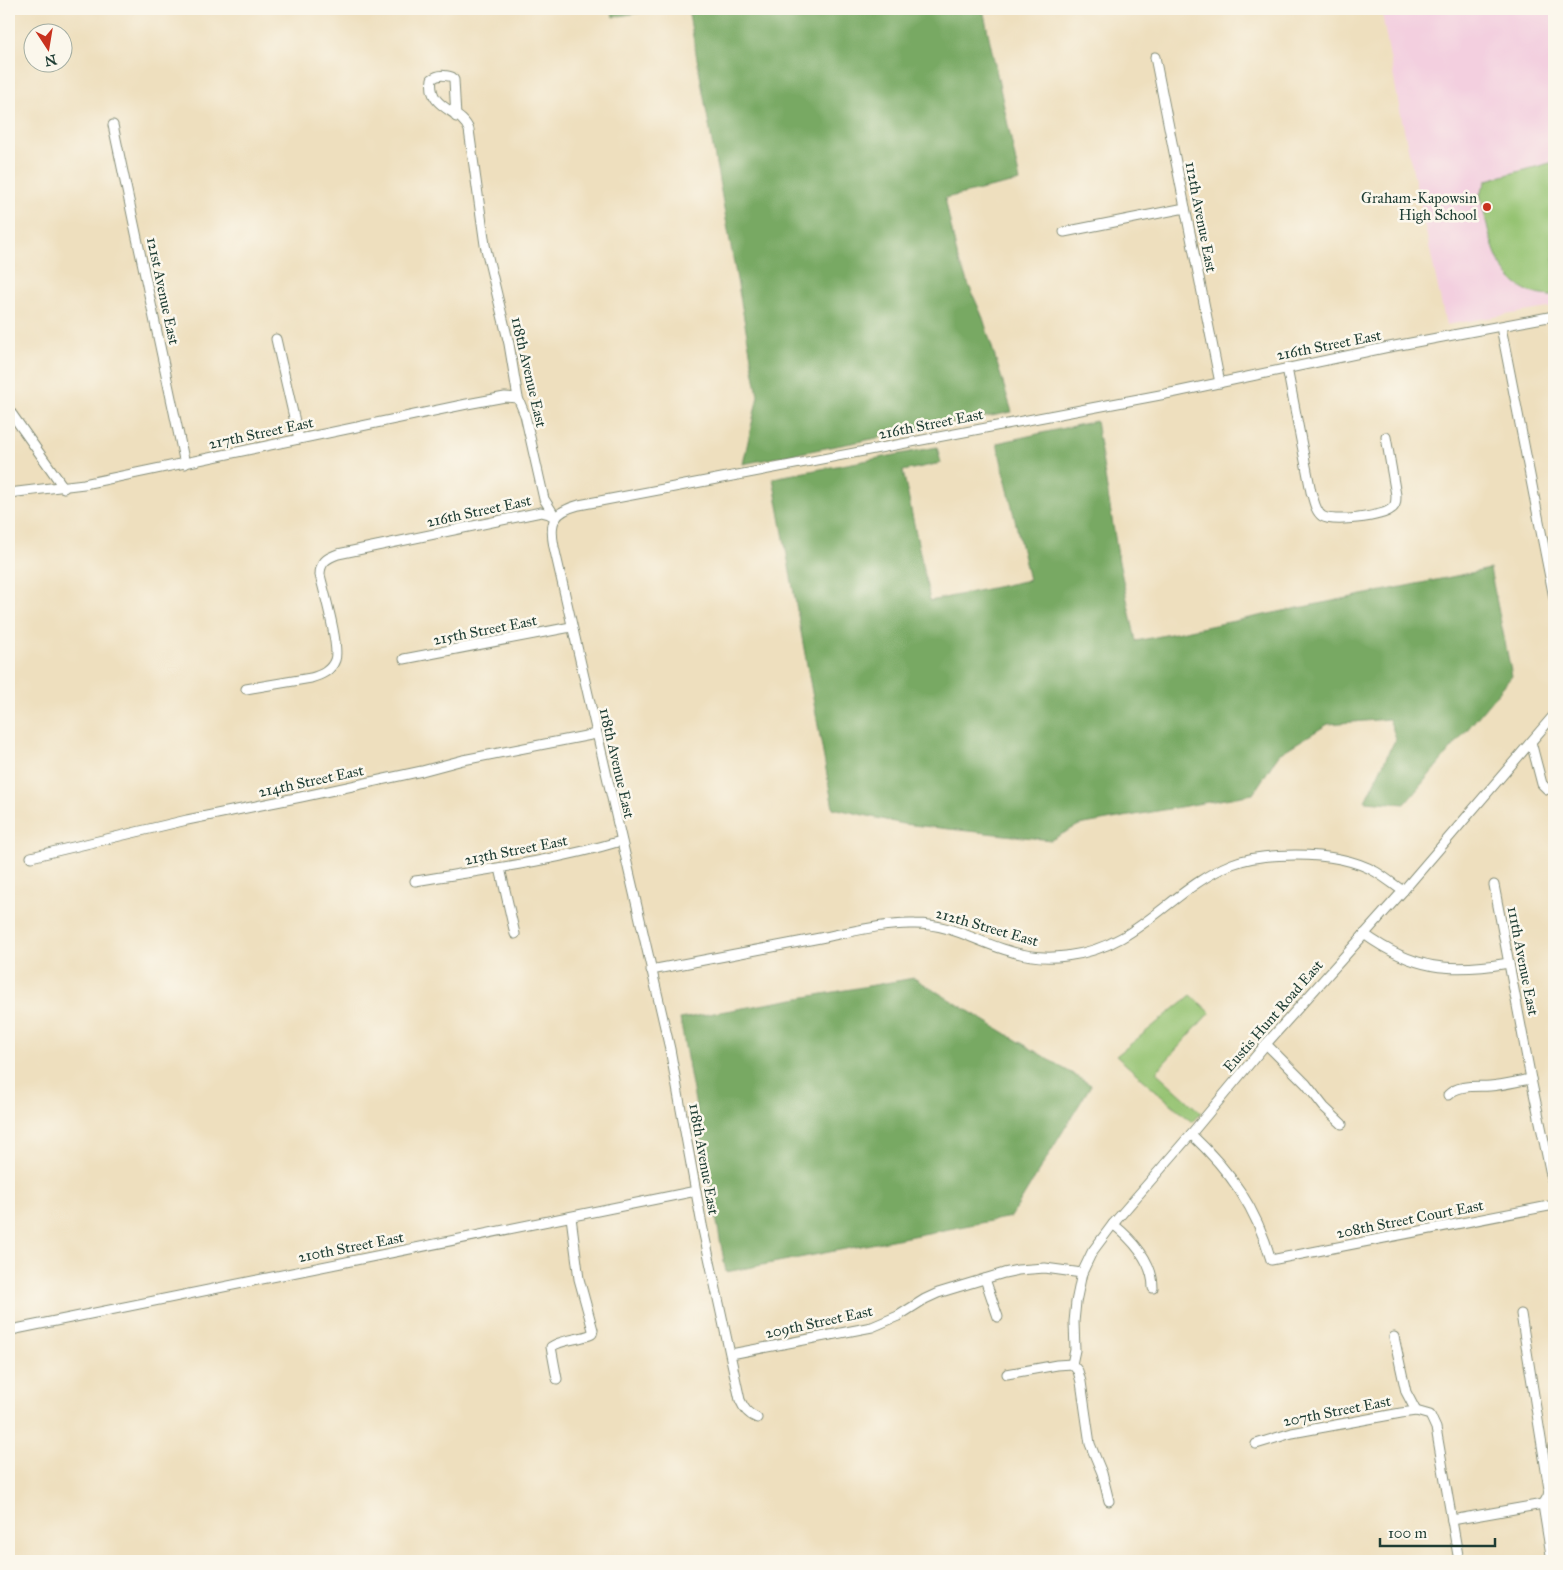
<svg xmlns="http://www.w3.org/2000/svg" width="1563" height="1570" viewBox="0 0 1563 1570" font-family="'IM FELL Great Primer',serif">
<rect width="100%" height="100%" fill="#fbf7ec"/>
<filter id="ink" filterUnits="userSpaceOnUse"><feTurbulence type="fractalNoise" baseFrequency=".02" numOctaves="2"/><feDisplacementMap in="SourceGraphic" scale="10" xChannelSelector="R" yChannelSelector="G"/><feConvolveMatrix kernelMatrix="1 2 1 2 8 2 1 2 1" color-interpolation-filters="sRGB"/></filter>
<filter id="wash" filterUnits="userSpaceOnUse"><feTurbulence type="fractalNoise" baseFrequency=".0096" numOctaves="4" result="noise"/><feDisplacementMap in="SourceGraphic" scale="20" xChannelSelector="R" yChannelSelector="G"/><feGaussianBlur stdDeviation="1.12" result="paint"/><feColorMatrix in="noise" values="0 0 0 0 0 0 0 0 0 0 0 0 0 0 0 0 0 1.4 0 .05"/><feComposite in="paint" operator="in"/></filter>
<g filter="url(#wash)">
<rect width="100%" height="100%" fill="#eedfbe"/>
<!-- built -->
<path fill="#f3cfdf" d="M1381,9H1554V307L1446,325L1399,106Z"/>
<!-- green -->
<g fill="#95c372" stroke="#5a8053">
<path d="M1554,162V297C1546,295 1535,295 1528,291C1493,276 1488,226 1480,194L1487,180Z"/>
<path d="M1191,995L1210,1012L1156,1072L1201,1113L1192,1122L1116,1056Z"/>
</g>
<!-- forest -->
<g fill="#78a964" stroke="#4c734c">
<path d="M611,9H662L613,17Z"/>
<path d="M688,9H983L1020,181L945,198L958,260L983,318L1012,412L743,464L758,396Z"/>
<path d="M1096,421L1119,562L1136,641L1490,569L1512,676L1405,804L1365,801L1396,738L1389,719L1328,724L1279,754L1253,794L1079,825L1051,840L903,824L833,808L773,478L937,447L941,463L903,471L930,601L1029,580L997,443Z"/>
<path d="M914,978L1091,1085L1011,1217L726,1272L680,1019Z"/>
</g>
</g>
<g filter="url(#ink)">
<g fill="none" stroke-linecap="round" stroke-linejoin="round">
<!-- minor casing -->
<g stroke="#868e79" stroke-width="11">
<g id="minor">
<path d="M1155,57L1220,383"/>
<path d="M456,117L454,80L452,77C444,75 439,74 432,79C427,110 462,109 469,130L485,245L509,344L518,398L525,415L544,499L556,518"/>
<path d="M113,125L185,464"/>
<path d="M1064,232L1185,208"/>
<path d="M1501,327L1554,598"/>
<path d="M276,339L299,439"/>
<path d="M1287,368L1311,492C1314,500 1315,511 1322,516C1332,523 1382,517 1391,509C1396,506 1396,501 1396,495L1386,437"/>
<path d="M9,410L64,488"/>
<path d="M9,493L84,484L467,404L505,397L518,398"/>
<path d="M404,659L571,627"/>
<path d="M246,689L311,678C321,675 331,671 335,660C340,647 324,592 320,575C320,562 327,558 338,554L541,512L549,514L556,518"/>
<path d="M1531,742L1542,784L1547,789L1554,791"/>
<path d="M31,857L187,820L301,797L422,771L463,760L596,734"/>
<path d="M500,868L515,934"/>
<path d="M415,881C484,870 554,861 621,841"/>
<path d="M1494,885L1531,1079L1554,1189"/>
<path d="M1364,934C1414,970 1450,973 1509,963"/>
<path d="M651,970C707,959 764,949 820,938C851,932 884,923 915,924C949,924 972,939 1003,949C1023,956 1045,959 1066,956C1139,948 1170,889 1232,864C1252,856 1274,855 1295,855C1323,855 1352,858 1376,872C1386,878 1394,885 1403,891"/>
<path d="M1266,1044L1306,1084L1324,1107L1342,1124"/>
<path d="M1448,1095C1459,1084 1476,1087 1490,1086C1504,1085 1518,1081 1531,1079"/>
<path d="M1191,1134C1230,1171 1256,1207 1271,1260L1554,1205"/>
<path d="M1113,1224C1133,1240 1153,1261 1153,1288"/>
<path d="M985,1279L998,1317"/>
<path d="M1521,1314L1549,1489L1548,1496L1543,1505L1552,1561"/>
<path d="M9,1327L11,1330L696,1191"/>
<path d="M1394,1337L1406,1392L1416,1411"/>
<path d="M731,1354L872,1327L898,1316L925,1299L938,1293L1004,1273L1018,1270L1045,1268L1082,1273"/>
<path d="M1072,1364L1075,1350L1074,1322L1076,1302L1082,1273L1092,1252L1113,1224L1191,1134L1266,1044L1403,891L1554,715"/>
<path d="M1072,1364L1078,1371L1081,1382L1090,1444L1102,1473L1109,1501"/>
<path d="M1007,1374L1057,1365L1072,1364"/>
<path d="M557,1379L551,1347C562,1339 579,1340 592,1334L593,1330L579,1279L571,1217"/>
<path d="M757,1418C748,1414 744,1409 740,1400L702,1225L670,1049L554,547C549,522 553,512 579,505L1176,392L1384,348L1554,316"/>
<path d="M1256,1444L1292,1433L1401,1413L1416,1411L1430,1415L1436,1428L1459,1561"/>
<path d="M1452,1520L1554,1502"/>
</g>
</g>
<!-- minor -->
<use href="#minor" stroke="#fff" stroke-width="9"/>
</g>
</g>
<!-- markers -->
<circle fill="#c8321e" stroke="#fbf7ec" stroke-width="2" cx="1487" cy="207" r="5"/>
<g text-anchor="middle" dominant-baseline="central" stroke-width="5" stroke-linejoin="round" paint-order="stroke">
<!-- poi labels -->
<g font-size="15" fill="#1f3d34" stroke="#fbf7ec" text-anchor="end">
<text x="1477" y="198">Graham-Kapowsin<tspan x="1477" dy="17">High School</tspan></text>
</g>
<!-- street labels -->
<g font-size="15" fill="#1f3d34" stroke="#fbf7ec">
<text transform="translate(1201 217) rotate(79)">112th Avenue East</text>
<text transform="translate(163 291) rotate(78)">121st Avenue East</text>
<text transform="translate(1329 345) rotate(-11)">216th Street East</text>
<text transform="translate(529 372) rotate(77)">118th Avenue East</text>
<text transform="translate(931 424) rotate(-11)">216th Street East</text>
<text transform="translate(261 433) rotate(-12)">217th Street East</text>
<text transform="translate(479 511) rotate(-12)">216th Street East</text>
<text transform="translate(485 630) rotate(-11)">215th Street East</text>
<text transform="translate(617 763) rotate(77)">118th Avenue East</text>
<text transform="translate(311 781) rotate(-12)">214th Street East</text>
<text transform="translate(516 850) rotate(-11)">213th Street East</text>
<text transform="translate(987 927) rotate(16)">212th Street East</text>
<text transform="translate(1523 961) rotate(79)">111th Avenue East</text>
<text transform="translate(1273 1016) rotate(-49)">Eustis Hunt Road East</text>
<text transform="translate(704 1159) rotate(80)">118th Avenue East</text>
<text transform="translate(1410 1219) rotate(-11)">208th Street Court East</text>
<text transform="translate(351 1247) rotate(-11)">210th Street East</text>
<text transform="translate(819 1322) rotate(-12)">209th Street East</text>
<text transform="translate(1337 1411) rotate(-11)">207th Street East</text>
</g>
</g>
<!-- margin -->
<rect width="1563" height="1570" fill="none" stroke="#fbf7ec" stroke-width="30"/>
<!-- north arrow -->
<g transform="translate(48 48) rotate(168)"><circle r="24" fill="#fbf7ec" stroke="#a3ada2"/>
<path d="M0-4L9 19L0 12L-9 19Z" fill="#c8321e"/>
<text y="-8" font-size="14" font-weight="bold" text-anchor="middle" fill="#1f3d34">N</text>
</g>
<!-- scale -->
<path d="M1380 1538v8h115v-8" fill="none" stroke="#1f3d34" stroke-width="2.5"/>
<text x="1388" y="1538" font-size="15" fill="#1f3d34" stroke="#fbf7ec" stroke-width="4" paint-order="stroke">100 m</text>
</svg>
